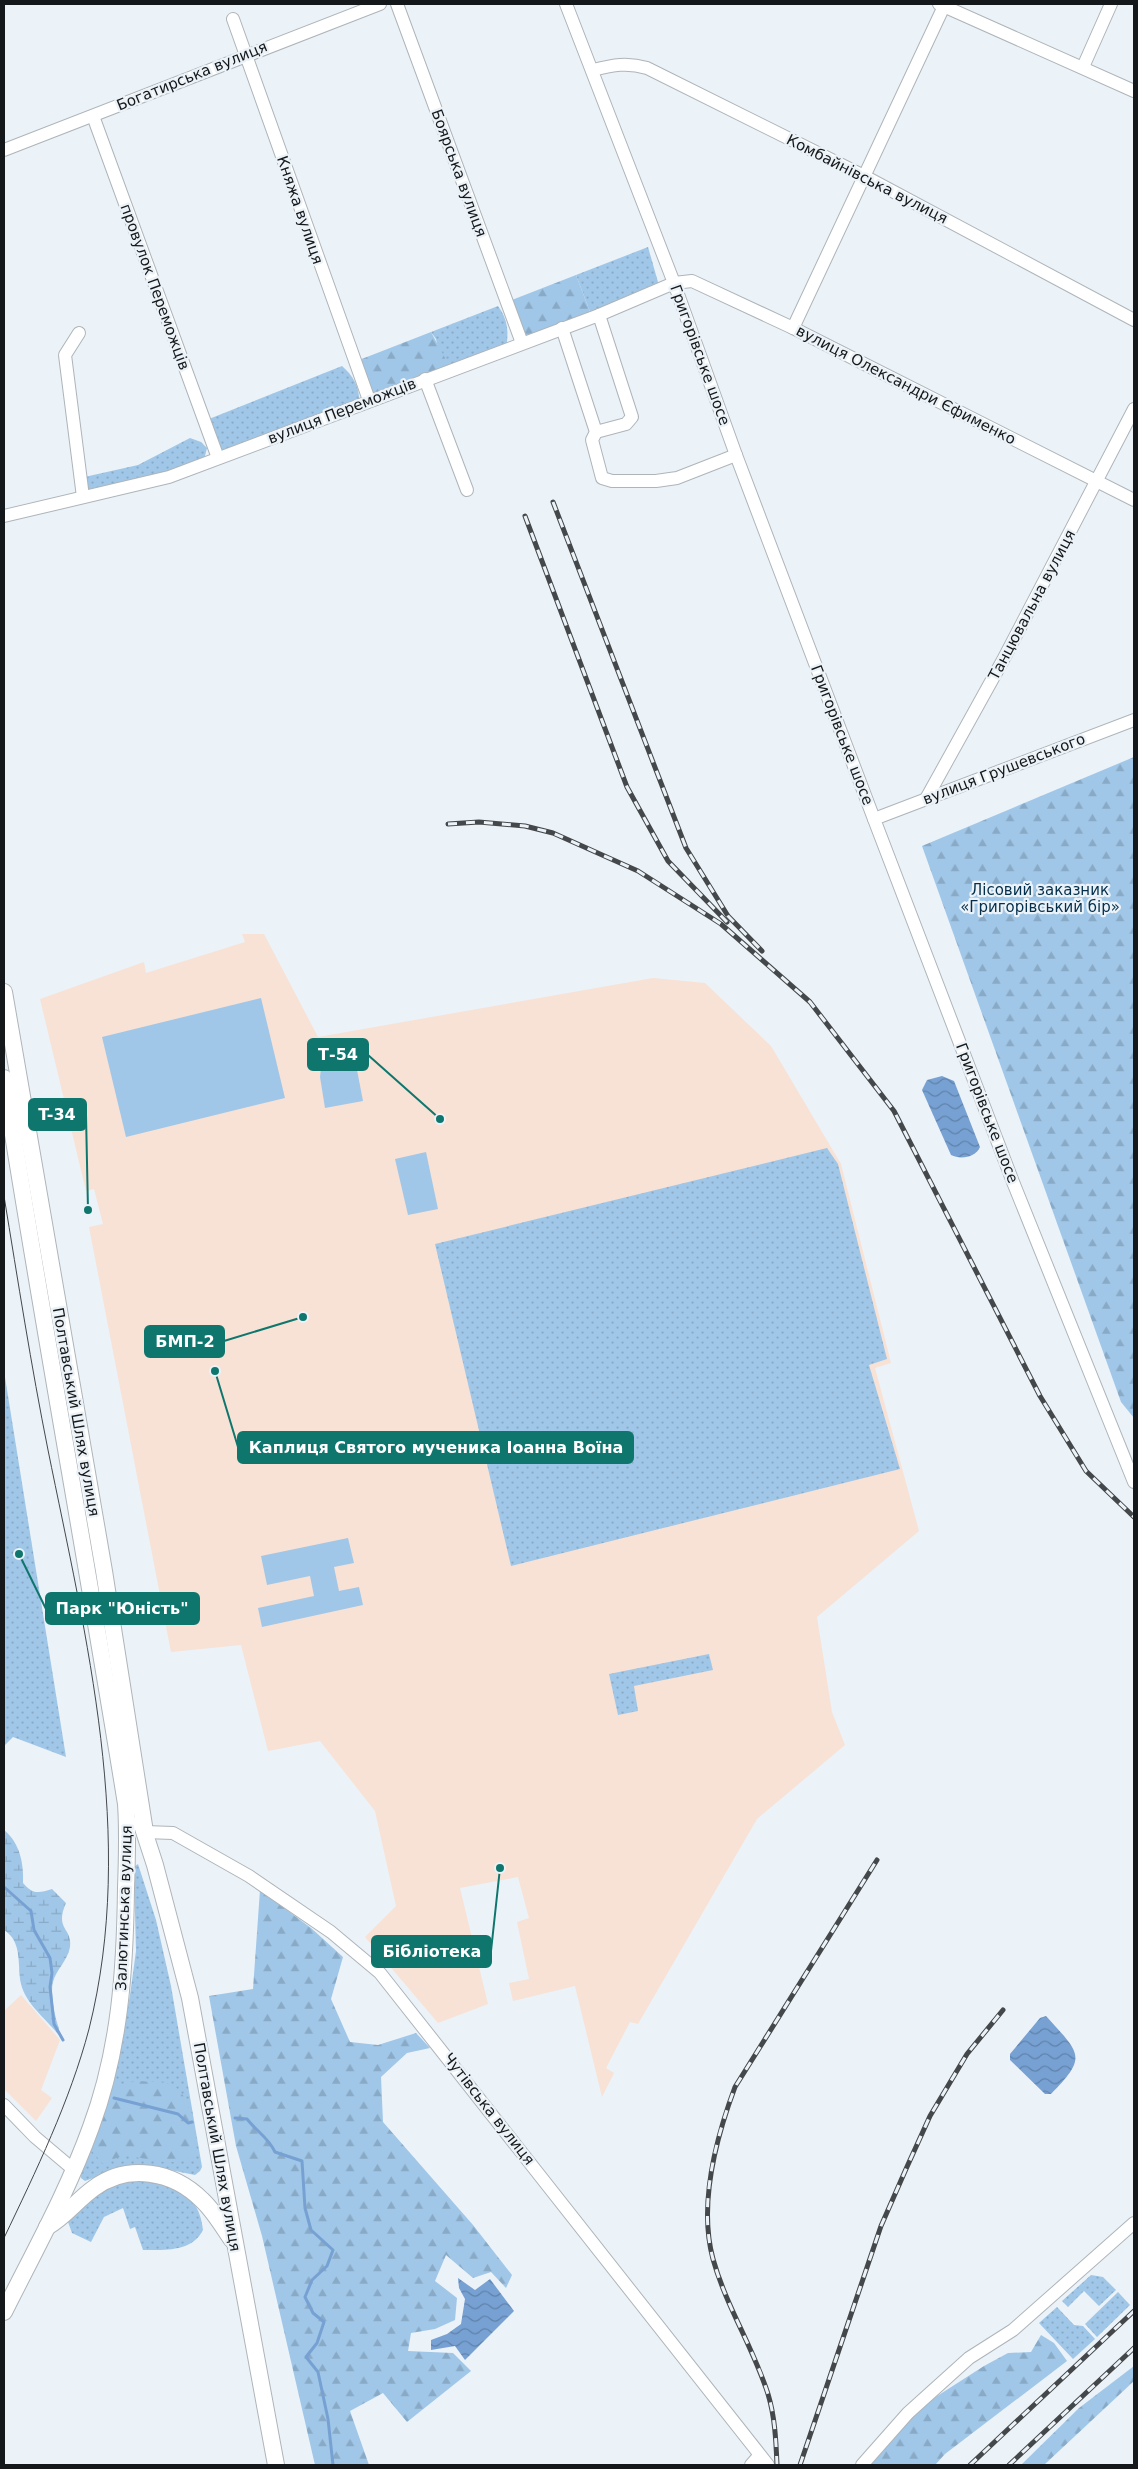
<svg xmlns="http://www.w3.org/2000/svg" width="1138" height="2469" viewBox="0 0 1138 2469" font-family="'DejaVu Sans',sans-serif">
<defs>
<pattern id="grass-dots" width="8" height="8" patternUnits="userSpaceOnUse" patternTransform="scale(1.25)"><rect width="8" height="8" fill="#a0c7e8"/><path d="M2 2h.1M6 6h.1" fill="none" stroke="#89aac6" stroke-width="1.8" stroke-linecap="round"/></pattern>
<pattern id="forest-firs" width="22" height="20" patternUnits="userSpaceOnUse" patternTransform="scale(1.25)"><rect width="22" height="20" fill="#a0c7e8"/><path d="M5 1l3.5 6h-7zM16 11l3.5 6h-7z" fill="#89aac6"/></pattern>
<pattern id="wetland-marsh" width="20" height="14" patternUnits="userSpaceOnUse" patternTransform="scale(1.25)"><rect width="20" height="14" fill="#a0c7e8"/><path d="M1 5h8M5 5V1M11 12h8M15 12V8" fill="none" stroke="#89aac6"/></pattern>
<pattern id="water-waves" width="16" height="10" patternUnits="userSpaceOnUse" patternTransform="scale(1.25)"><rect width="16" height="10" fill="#77a1d3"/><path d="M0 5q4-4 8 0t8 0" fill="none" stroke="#6082aa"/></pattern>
</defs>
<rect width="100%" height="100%" fill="#ebf2f8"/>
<!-- education -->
<g fill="#f8e2d5">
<path d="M242,934H264L318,1037L653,978L705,983L771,1046L841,1164L891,1363L875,1368L919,1531L817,1617L832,1712L845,1745L757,1819L638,2024L630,2022L606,2068L614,2073L602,2097L575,1986L513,2001L509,1983L529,1979L517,1922L529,1918L518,1877L460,1888L488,2004L438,2023L365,1937L396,1906L375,1811L320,1741L268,1751L241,1645L171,1652L89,1227L103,1224L94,1189L86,1191L40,999L144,962L146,973L245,942Z"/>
<path d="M21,1995L60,2040L41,2090L52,2098L36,2121L4,2089V2011Z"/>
</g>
<!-- grass -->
<g fill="url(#grass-dots)">
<path d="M648,247L660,289L592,317L576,275Z"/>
<path d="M498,306C508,319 509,333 506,349L443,372L436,339L431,332Z"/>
<path d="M342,366C354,377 360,387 359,404L230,454L214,448L204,421Z"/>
<path d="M190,438L201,442L207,448L203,464L83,497L80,478L138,465Z"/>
<path d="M827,1148L838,1164L887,1359L869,1365L900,1469L511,1566L435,1244Z"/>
<path d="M4,1371L66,1757L13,1737L4,1746Z"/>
<path d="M709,1654L713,1670L634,1686L638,1711L618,1715L609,1674Z"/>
<path d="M138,1864L156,1920L171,1986L202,2167L200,2171L195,2175L160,2168L110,2172L85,2181L81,2178V2175L113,2086L130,1995L136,1951L134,1877L135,1866Z"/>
<path d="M141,2179C173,2187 199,2191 203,2230C192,2252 165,2250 143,2250L135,2227L130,2229L123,2208L104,2217L91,2242L72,2233L68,2222L107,2185Z"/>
<path d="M1091,2275L1103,2277L1116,2290L1099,2306L1084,2291L1068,2307L1062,2301Z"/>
<path d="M1118,2292L1130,2305L1097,2337L1085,2324Z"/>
<path d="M1057,2307L1074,2325L1083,2326L1095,2339L1073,2359L1039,2323Z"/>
</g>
<!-- forest -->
<g fill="url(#forest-firs)">
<path d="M576,275L592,317L522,343L507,302Z"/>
<path d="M431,332L445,358L443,372L369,400L354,362Z"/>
<path d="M1134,757V1418L1121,1402L922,846Z"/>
<path d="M260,1890L311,1928L343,1957L331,1999L350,2042L378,2045L416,2033L430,2048L407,2053L381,2077L383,2122L473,2225L512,2275L506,2288L491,2272L473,2278L446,2255L435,2281L457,2298L455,2320L435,2329L411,2333L408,2351L453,2353L471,2371L407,2422L383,2393L350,2411L369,2465H315L262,2236L236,2146L209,1996L253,1989Z"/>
<path d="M138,2081C148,2082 160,2081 169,2084C193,2093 193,2129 197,2151C183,2172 147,2157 126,2156C118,2156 110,2161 103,2164L91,2150L113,2086Z"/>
<path d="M1041,2335L1054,2343L1067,2361L945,2454L935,2465H869L920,2407L984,2366L1008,2353L1031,2352Z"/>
<path d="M1134,2366V2381L1044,2465H1021L1079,2408Z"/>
</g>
<!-- wetland -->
<path fill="url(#wetland-marsh)" d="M4,1830C20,1843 24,1864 23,1883C33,1895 39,1893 52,1889L66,1903C54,1930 73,1928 70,1947C68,1960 56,1970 53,1982C50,1992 55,2019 59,2028L58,2034C45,2018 26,2004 21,1984C17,1965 23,1942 4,1930Z"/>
<!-- pitch -->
<g fill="#a0c7e8">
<path d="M261,998L285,1098L126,1137L102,1037Z"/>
<path d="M352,1044L363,1101L325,1108L320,1077L323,1051Z"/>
<path d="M426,1152L438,1209L408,1215L395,1159Z"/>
<path d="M348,1538L354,1563L334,1567L339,1591L359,1587L363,1605L262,1627L258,1608L314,1596L310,1576L267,1585L261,1556Z"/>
</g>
<!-- water -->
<g fill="url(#water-waves)">
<path d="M942,1076L954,1081L980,1147C976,1157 961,1160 951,1155L922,1090L927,1080Z"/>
<path d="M1046,2016C1079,2053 1089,2056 1051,2094H1045L1010,2060V2054L1040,2018Z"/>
<path d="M458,2278L475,2290L490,2279L514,2311L465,2360L455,2346L431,2350V2340L447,2334L461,2324L465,2299L459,2288Z"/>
</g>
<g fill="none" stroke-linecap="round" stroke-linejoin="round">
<!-- stream -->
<g stroke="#77a1d3" stroke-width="3">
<path d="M4,1887L31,1911L34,1930L50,1958L52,1973L50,1987L54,2024L63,2040"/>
<path d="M114,2098L178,2114L188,2123L192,2122"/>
<path d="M235,2118L247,2119C257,2132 268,2137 275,2152L302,2161L305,2208L311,2230L333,2250L327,2266L312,2280L305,2297L313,2313L324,2322L317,2343L306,2357L318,2372L328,2419L333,2465"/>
</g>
<!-- minor casing -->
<g stroke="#aeb5ba" stroke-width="14">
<g id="minor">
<path d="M397,4L522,343"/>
<path d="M566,4L674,283L736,455L874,819L1013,1182L1134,1482"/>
<path d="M939,4L1134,91"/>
<path d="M233,19L369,400"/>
<path d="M1083,67L1111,4"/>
<path d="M593,70C613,65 627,62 647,68L864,176L1134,320"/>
<path d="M93,116L218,458"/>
<path d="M4,150L380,4"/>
<path d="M562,328L596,432L592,440L602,478L612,481H656L677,478L736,455"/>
<path d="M793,328L945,4"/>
<path d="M79,333L65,355L83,497"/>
<path d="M425,379L467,490"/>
<path d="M596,432L626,424L632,417L599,315"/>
<path d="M4,516L169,477L599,315L674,283L692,281L793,328L1134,500"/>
<path d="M926,799L1003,660L1134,409"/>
<path d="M874,819L1134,720"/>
<path d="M145,1832L173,1833L249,1876L331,1932L380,1973L768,2465"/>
<path d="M4,2105L35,2137L74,2170"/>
<path d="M751,2465L759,2456"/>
<path d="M862,2465L908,2413L969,2358L1013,2330L1134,2223"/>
</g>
</g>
<!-- major casing -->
<g stroke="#aeb5ba" stroke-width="18">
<g id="major">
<path d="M4,992L104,1571L145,1832"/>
<path d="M4,1078C42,1320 87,1562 126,1804C128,1832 127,1860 126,1888C125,1970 120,2049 91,2127C68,2191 34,2252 4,2312"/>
<path d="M141,1822L155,1865L190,1998L276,2465"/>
<path d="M47,2227C65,2217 77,2200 94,2188C128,2163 173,2171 202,2200C214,2211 223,2227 232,2240"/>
</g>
</g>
<!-- minor -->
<use href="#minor" stroke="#fff" stroke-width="12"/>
<!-- major -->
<use href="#major" stroke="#fff" stroke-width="16"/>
<!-- tram -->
<path stroke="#44484b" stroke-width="1" d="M4,1196C18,1281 31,1365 48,1450C86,1638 137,1838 89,2029C70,2101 36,2171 4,2238"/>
<!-- rail casing -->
<g stroke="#44484b" stroke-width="5">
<g id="rail">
<path d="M553,502L686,848L728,916L762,951"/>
<path d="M525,516L627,787L668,861L727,922"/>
<path d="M448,824L479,822L525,826L553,833L638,871L721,924L810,1002L894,1111L1040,1396L1086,1471L1134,1517"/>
<path d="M777,2465C776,2441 775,2417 768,2394C753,2347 726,2306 713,2259C698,2204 716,2138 735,2087L877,1860"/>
<path d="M800,2465L881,2226L906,2169L930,2116L967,2054L1003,2010"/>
<path d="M970,2465L1134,2311"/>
<path d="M1009,2465L1134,2348"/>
</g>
</g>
<!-- rail -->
<use href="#rail" stroke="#ebf2f8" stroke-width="3" stroke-dasharray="9" stroke-linecap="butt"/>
</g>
<g text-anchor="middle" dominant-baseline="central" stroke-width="4.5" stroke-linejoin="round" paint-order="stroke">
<!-- street labels -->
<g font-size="15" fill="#15181a" stroke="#ebf2f8">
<text transform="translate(192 76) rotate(-22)">Богатирська вулиця</text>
<text transform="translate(459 173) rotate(70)">Боярська вулиця</text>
<text transform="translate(867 179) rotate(27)">Комбайнівська вулиця</text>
<text transform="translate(300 210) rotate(71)">Княжа вулиця</text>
<text transform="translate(155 287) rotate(70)">провулок Переможців</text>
<text transform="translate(700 355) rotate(70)">Григорівське шосе</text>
<text transform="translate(906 385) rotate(27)">вулиця Олександри Єфименко</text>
<text transform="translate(342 411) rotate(-21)">вулиця Переможців</text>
<text transform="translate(1032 605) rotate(-62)">Танцювальна вулиця</text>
<text transform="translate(842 735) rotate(69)">Григорівське шосе</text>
<text transform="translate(1004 769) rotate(-21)">вулиця Грушевського</text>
<text transform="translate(987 1113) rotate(69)">Григорівське шосе</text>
<text transform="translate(76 1412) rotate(80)">Полтавський Шлях вулиця</text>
<text transform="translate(124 1908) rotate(-88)">Залютинська вулиця</text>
<text transform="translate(489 2109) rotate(52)">Чутівська вулиця</text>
<text transform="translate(217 2147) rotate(80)">Полтавський Шлях вулиця</text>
</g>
<!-- park labels -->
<g font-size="15" fill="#032f4c" stroke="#ebf2f8">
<text x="1040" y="890">Лісовий заказник<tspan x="1040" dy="17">«Григорівський бір»</tspan></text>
</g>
</g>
<!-- callouts -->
<path fill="none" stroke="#0f766e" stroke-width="2" d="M440 1119L368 1055M88 1210L86 1115M303 1317L224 1341M215 1371L238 1447M19 1554L46 1609M500 1868L491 1951"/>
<g fill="#0f766e" stroke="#ebf2f8" stroke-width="2">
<circle cx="440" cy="1119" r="5"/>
<circle cx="88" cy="1210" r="5"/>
<circle cx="303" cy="1317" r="5"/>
<circle cx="215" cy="1371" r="5"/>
<circle cx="19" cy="1554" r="5"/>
<circle cx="500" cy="1868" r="5"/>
</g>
<g fill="#0f766e" stroke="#0f766e" stroke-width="2">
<rect x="308" y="1039" width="60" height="31" rx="5"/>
<rect x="29" y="1099" width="57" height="31" rx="5"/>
<rect x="145" y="1326" width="79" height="31" rx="5"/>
<rect x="238" y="1432" width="395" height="31" rx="5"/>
<rect x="46" y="1593" width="153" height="31" rx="5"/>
<rect x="372" y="1936" width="119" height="31" rx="5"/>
</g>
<g font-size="16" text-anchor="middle" font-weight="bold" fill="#fff">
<text x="338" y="1060">Т-54</text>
<text x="57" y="1120">T-34</text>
<text x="185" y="1347">БМП-2</text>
<text x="436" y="1453">Каплиця Святого мученика Іоанна Воїна</text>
<text x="122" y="1614">Парк "Юність"</text>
<text x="432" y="1957">Бібліотека</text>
</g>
<!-- border -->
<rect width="1138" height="2469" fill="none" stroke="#15181a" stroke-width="10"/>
</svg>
